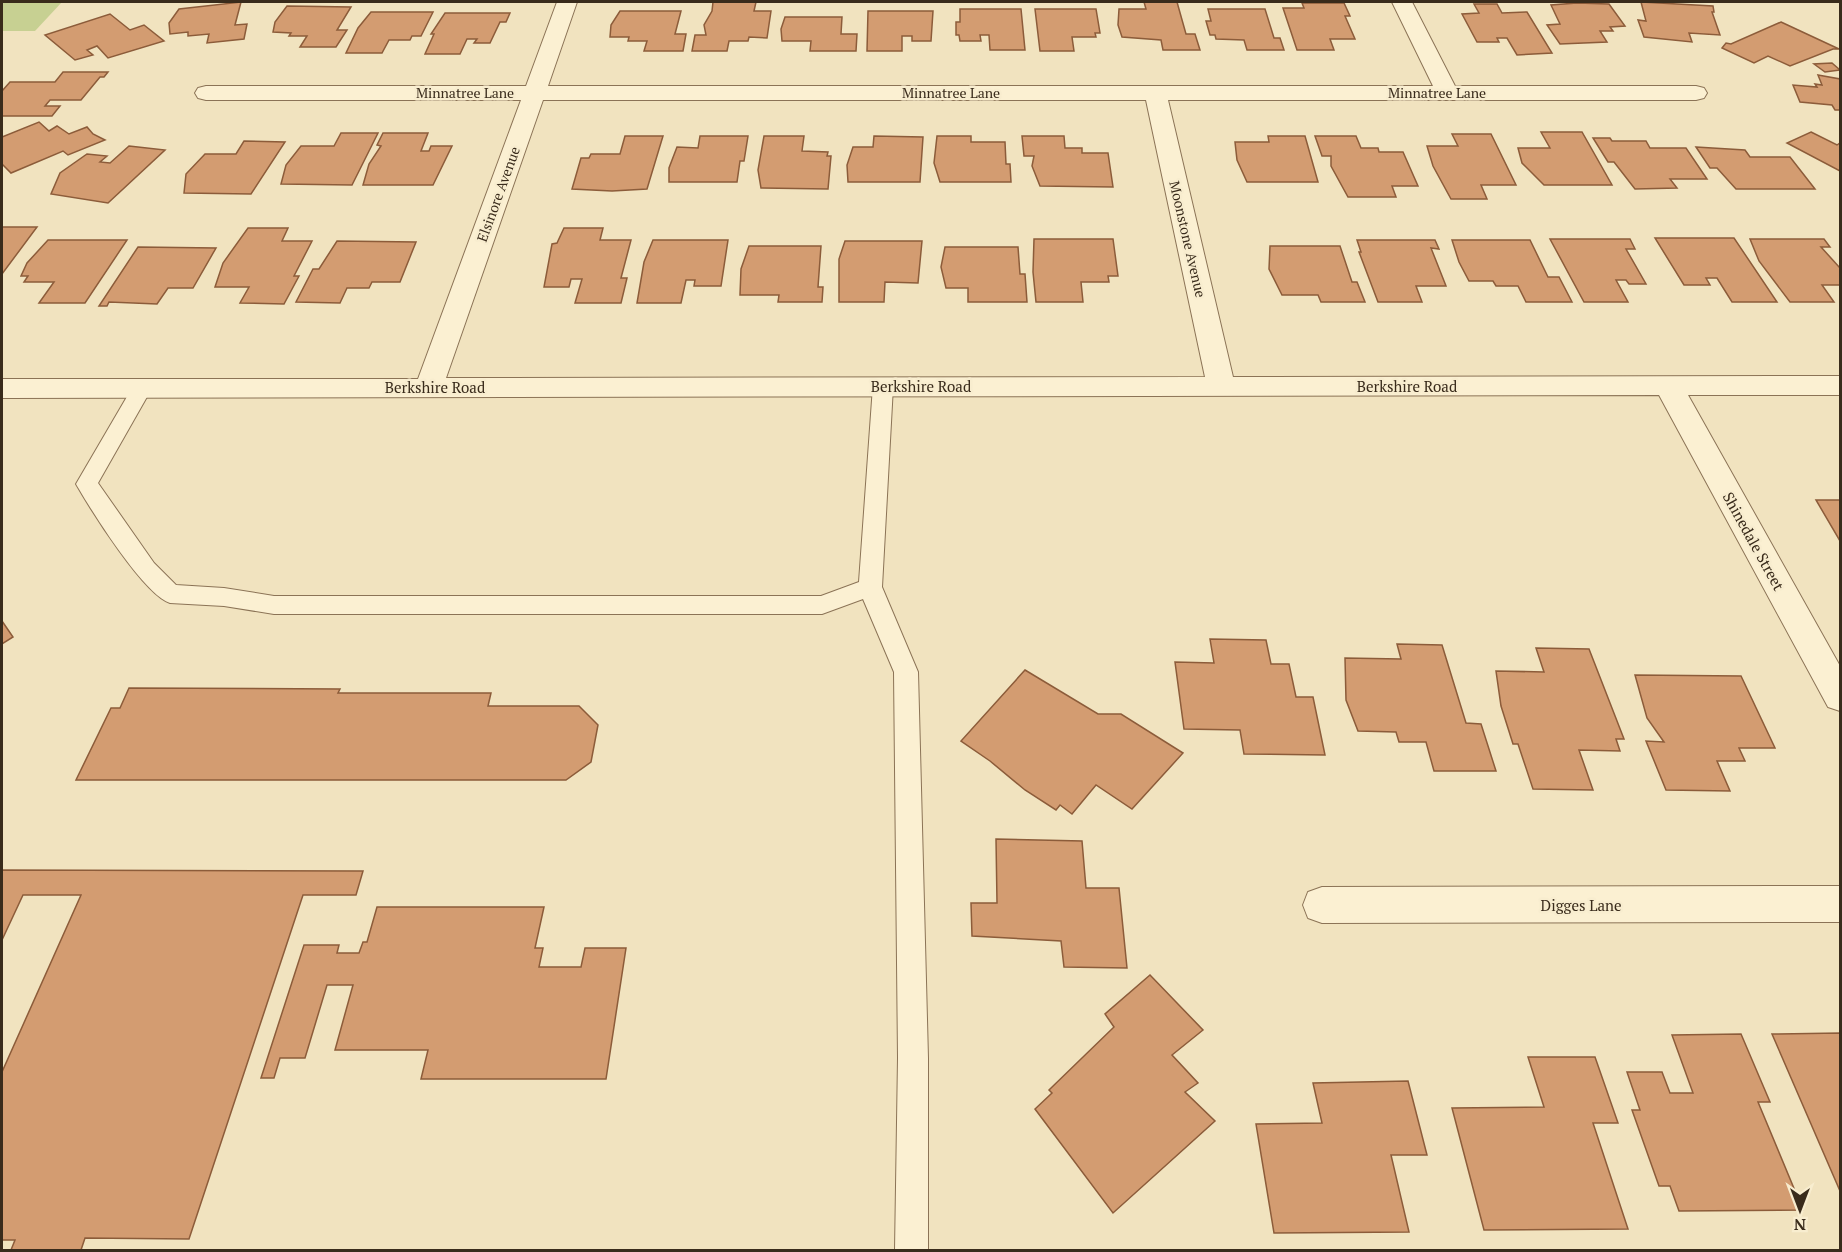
<svg xmlns="http://www.w3.org/2000/svg" width="1842" height="1252" viewBox="0 0 1842 1252" font-family="'PT Serif',serif">
<rect width="100%" height="100%" fill="#f1e3bf"/>
<!-- green -->
<path fill="#c7d092" d="M2,2H62L35,31H2Z"/>
<!-- building -->
<g fill="#d39c71" stroke="#8c5c3a" stroke-width="1.5">
<path d="M241,2L235,25L247,24L244,39L207,43L209,34L188,36V32L170,34L169,23L179,9Z"/>
<path d="M713,2H756L754,11H771L767,38L749,37L748,41H729L727,51H692L695,35H706L704,25L712,11Z"/>
<path d="M1144,2H1177L1186,34H1195L1200,50H1163L1161,40L1122,37L1118,25L1119,9H1146Z"/>
<path d="M1641,2L1713,6L1714,12H1712L1720,35L1689,33L1692,42L1644,37L1638,20L1646,21Z"/>
<path d="M1302,3H1344L1350,16H1345L1355,39H1330L1334,50H1297L1283,8H1304Z"/>
<path d="M1577,3L1609,4L1625,26L1610,27L1613,31H1600L1607,42L1560,44L1547,25L1560,24L1551,5Z"/>
<path d="M1474,4H1497L1502,13L1527,12L1552,53L1517,55L1507,38H1497L1499,42H1477L1462,14L1479,13Z"/>
<path d="M287,6L351,7L337,30H347L336,47H300L307,36H289L291,33L273,32L275,22Z"/>
<path d="M960,9H1021L1025,50H990L989,35H980L981,41H960L959,35H956V22H960Z"/>
<path d="M1035,9H1096L1100,33H1095L1096,37H1072L1074,51H1040Z"/>
<path d="M1208,9H1265L1274,38H1280L1284,50H1247L1244,40L1216,39L1215,35H1210L1206,21H1211Z"/>
<path d="M620,11H681L675,34H686L683,51H644L647,41H628L629,37H610L611,25Z"/>
<path d="M868,11H933L931,41H912V36H902V51H867Z"/>
<path d="M371,12H433L421,36H412L410,40H389L382,53H346L358,28Z"/>
<path d="M445,13H510L506,22H500L490,43H474L477,39H467L460,54H425L434,34H431Z"/>
<path d="M110,14L130,30L144,25L164,41L108,58L97,46L87,50L93,55L75,60L45,35Z"/>
<path d="M785,17H842L841,34H857L856,51H810L811,41H782L781,29Z"/>
<path d="M1781,22L1839,49H1833L1790,66L1768,56L1754,63L1722,48L1726,43L1731,44Z"/>
<path d="M1832,63L1840,70L1825,72L1814,64Z"/>
<path d="M63,72H108L104,77H100L81,100H50L45,106H60L52,116H2V91L10,82H55Z"/>
<path d="M1818,75L1840,79V110H1835L1832,105L1800,102L1793,85L1817,87L1815,84L1822,85Z"/>
<path d="M39,122L49,131L57,126L69,134L87,127L93,134L105,140L68,155L63,151L11,173L2,164V137Z"/>
<path d="M1541,132H1582L1612,185H1544L1522,163L1518,148H1550Z"/>
<path d="M1811,132L1837,145L1840,143V171L1787,143Z"/>
<path d="M341,133H378L352,185L281,184L286,165L301,146H334Z"/>
<path d="M383,133H428L421,151H429L431,146H452L433,185H363L369,164L381,146L377,145Z"/>
<path d="M1452,134H1491L1516,185H1481L1487,199H1451L1433,166L1427,146H1458Z"/>
<path d="M625,136H663L647,189L612,191L572,189L581,158H589L591,154H620Z"/>
<path d="M700,136H748L744,161H740L737,182H669V168L677,147L698,148Z"/>
<path d="M764,136H804L802,151L828,152L827,156H831L828,189L761,188L758,170Z"/>
<path d="M874,136L923,137L920,182H848L847,165L853,147H873Z"/>
<path d="M937,136H971V142H1005L1006,164H1010L1011,182H940L934,163Z"/>
<path d="M1022,136H1064L1065,148H1082V153H1108L1113,187L1040,186L1032,166L1034,156H1024Z"/>
<path d="M1268,136H1305L1318,182H1247L1237,160L1235,142H1269Z"/>
<path d="M1315,136H1356L1361,148H1378L1379,152H1403L1418,186H1392L1396,197H1348L1331,166V156H1322Z"/>
<path d="M1593,138H1610L1612,141H1646L1650,148H1686L1707,179H1670L1677,188L1635,189L1614,162H1608Z"/>
<path d="M244,141L285,142L251,194L184,193L186,174L205,154H236Z"/>
<path d="M129,146L165,150L108,203L51,194L60,173L87,154L107,156L100,162L110,163Z"/>
<path d="M1696,147L1745,150L1750,157H1790L1815,189H1736L1717,168H1710Z"/>
<path d="M2,227H37L2,274Z"/>
<path d="M248,228H288L282,241H312L294,276H299L284,304L240,303L249,287H215L223,263Z"/>
<path d="M564,228H603L600,240H631L621,278H627L621,303H575L582,279H571L569,287H544L552,244L557,243Z"/>
<path d="M1655,238H1734L1777,302H1732L1717,278H1706L1710,285H1684Z"/>
<path d="M1034,239H1113L1118,276H1108L1109,282H1081L1083,302H1036L1033,272Z"/>
<path d="M1550,239H1630L1635,249H1626L1646,284H1629L1626,280H1616L1628,302H1584Z"/>
<path d="M1750,239H1824L1830,247H1821L1840,268V285H1822L1834,302H1790L1759,261Z"/>
<path d="M48,240H127L85,303H39L54,282H24L28,276H21L27,263Z"/>
<path d="M653,240H728L721,286H694L695,280H686L681,303H637L644,262Z"/>
<path d="M1357,240H1435L1439,249L1431,248L1446,286H1416L1422,302H1378L1359,252H1361Z"/>
<path d="M1452,240H1530L1548,277H1559L1572,302H1526L1518,286H1496L1493,281H1469L1459,262Z"/>
<path d="M337,241L416,242L400,282H372L369,288H347L340,303L296,302L313,269H319Z"/>
<path d="M845,241H922L918,283L885,282L884,302H839V259Z"/>
<path d="M749,246H821L818,287H823L822,302H778L779,295H740L741,269Z"/>
<path d="M1270,246H1340L1352,282H1357L1365,302H1321L1318,295H1282L1269,269Z"/>
<path d="M138,247L216,248L193,288H168L157,304L109,302L107,306H99Z"/>
<path d="M945,247H1018L1020,274H1025L1027,302H968V288H946L941,267Z"/>
<path d="M1816,500H1840V541Z"/>
<path d="M2,621L13,637L2,644Z"/>
<path d="M1210,639L1266,640L1271,664H1289L1296,697H1313L1325,755L1244,754L1240,730L1184,729L1175,662L1214,663Z"/>
<path d="M1397,644L1442,645L1466,723L1481,724L1496,771H1434L1426,742H1399L1396,732L1358,731L1346,700L1345,658L1401,659Z"/>
<path d="M1536,648L1589,649L1624,739H1616L1620,751L1579,750L1593,790L1533,789L1518,744H1513L1501,706L1496,671L1544,672Z"/>
<path d="M1025,670L1098,714H1121L1183,753L1132,809L1096,785L1072,814L1060,805L1056,810L1025,790L990,761L961,741Z"/>
<path d="M1635,675L1741,676L1775,748H1739L1745,761H1717L1730,791L1666,790L1646,741L1664,742L1647,718Z"/>
<path d="M129,688L340,689L338,693H491L488,706H579L598,725L591,762L566,780H76L111,708H120Z"/>
<path d="M996,839L1082,841L1086,888H1119L1127,968L1064,967L1061,941L972,936L971,903H997Z"/>
<path d="M2,870L363,871L356,895H303L189,1239L85,1238L81,1250H11L15,1240H2V1072L81,895H23L2,940Z"/>
<path d="M377,907H544L535,948H543L539,967H581L585,948H626L606,1079H421L428,1050H335L353,985H327L305,1058H280L274,1078H261L304,945H339L337,953H359L363,942H367Z"/>
<path d="M1150,975L1203,1030L1172,1055L1198,1083L1185,1092L1215,1121L1113,1213L1035,1109L1052,1093L1049,1090L1114,1027L1105,1014Z"/>
<path d="M1840,1033V1191L1772,1034Z"/>
<path d="M1741,1034L1770,1102H1758L1803,1210L1679,1211L1670,1186H1659L1632,1110H1640L1627,1072H1662L1670,1093H1693L1672,1035Z"/>
<path d="M1528,1057H1595L1618,1123H1593L1628,1229L1484,1230L1452,1108L1544,1107Z"/>
<path d="M1408,1081L1427,1155H1391L1409,1232L1274,1233L1256,1124L1322,1123L1313,1083Z"/>
</g>
<g fill="none" stroke-linecap="round" stroke-linejoin="round">
<!-- service casing -->
<g stroke="#8b7356" stroke-width="2">
<path id="service" d="M883,379L890,381L893,386L882,587L918,672L928,1058V1250H895L898,1058L894,672L863,599L822,614H274L224,606L170,603C144,595 91,510 76,484L135,383L142,381L149,383L152,388L98,483L154,563L176,585L224,588L274,596H821L859,582L873,386L876,381Z"/>
</g>
<!-- minor casing -->
<g stroke="#8b7356" stroke-width="2">
<g id="minor">
<path d="M557,2H577L548,86H1433L1392,2H1412L1455,86H1696L1704,88L1707,93L1704,98L1696,100H1168L1233,377L1840,376V395H1688L1840,666V711L1828,707L1659,395L2,398V379H418L521,100H206L198,98L195,93L198,88L206,86H526ZM543,100H1146L1205,377L446,378Z"/>
<path d="M1840,886V922L1322,923L1308,918L1303,905L1308,892L1322,887Z"/>
</g>
</g>
<!-- service -->
<use href="#service" fill="#fbf0d2" fill-rule="evenodd"/>
<!-- minor -->
<use href="#minor" fill="#fbf0d2" fill-rule="evenodd"/>
</g>
<g text-anchor="middle" dominant-baseline="central" stroke-width="5" stroke-linejoin="round" paint-order="stroke">
<!-- far-street labels -->
<g font-size="14" fill="#392b1b" stroke="#f8edcf">
<text x="465" y="92">Minnatree Lane</text>
<text x="951" y="92">Minnatree Lane</text>
<text x="1437" y="92">Minnatree Lane</text>
<text transform="translate(498 194) rotate(-70)">Elsinore Avenue</text>
<text transform="translate(1188 239) rotate(77)">Moonstone Avenue</text>
</g>
<!-- street labels -->
<g font-size="15" fill="#392b1b" stroke="#f8edcf">
<text x="921" y="386">Berkshire Road</text>
<text x="1407" y="386">Berkshire Road</text>
<text x="435" y="387">Berkshire Road</text>
<text transform="translate(1754 541) rotate(61)">Shinedale Street</text>
<text x="1581" y="905">Digges Lane</text>
</g>
</g>
<!-- border -->
<rect width="1842" height="1252" fill="none" stroke="#392b1b" stroke-width="6"/>
<!-- north arrow -->
<g transform="translate(1800 1210) rotate(180)" stroke="#f8edcf" stroke-width="4.5" paint-order="stroke">
<path d="M0-4.5L10 22L0 15L-10 22Z" fill="#392b1b"/>
<text y="-9" font-size="16" font-weight="bold" text-anchor="middle" fill="#392b1b">N</text>
</g>
</svg>
